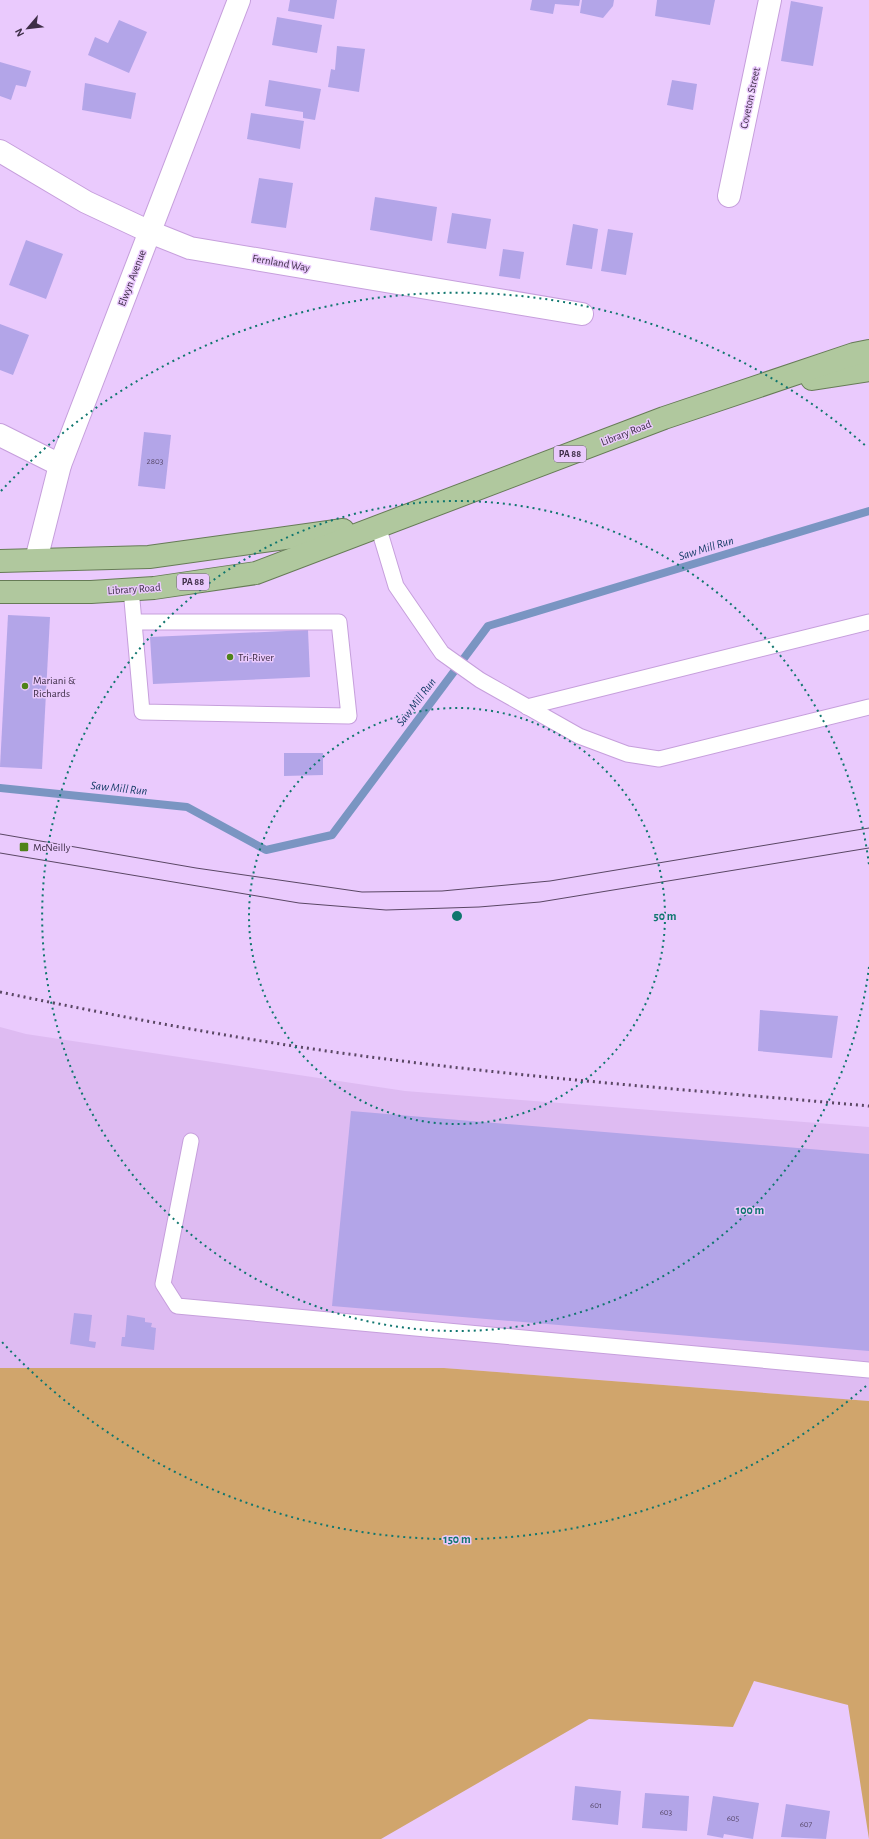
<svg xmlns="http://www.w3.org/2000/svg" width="869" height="1839" viewBox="0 0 869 1839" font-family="'Alegreya Sans',sans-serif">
<rect width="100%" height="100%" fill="#eacafd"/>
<!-- built -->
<path fill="#debbf2" d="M0,1027L26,1034L405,1091L869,1127V1401L444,1368H0Z"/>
<!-- green -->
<path fill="#d0a56c" d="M0,1368H444L869,1401V1839L848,1705L754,1681L733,1727L589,1719L381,1839H0Z"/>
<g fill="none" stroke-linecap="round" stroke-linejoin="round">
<!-- stream -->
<path stroke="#7a95c2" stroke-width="8" d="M0,788L187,807L266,850L332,835L488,626L869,511"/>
</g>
<!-- building -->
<g fill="#b3a5e8">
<path d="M290,0H337L334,19L288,11Z"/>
<path d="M532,0H580L579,6L555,4L553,14L530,10Z"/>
<path d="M582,0H614L613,6L603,18L580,13Z"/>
<path d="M657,0H715L710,25L655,16Z"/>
<path d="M791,1L823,7L813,66L781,61Z"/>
<path d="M277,17L322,25L317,53L272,45Z"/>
<path d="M119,20L147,32L129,73L88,55L95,37L108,43Z"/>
<path d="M337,46L365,49L359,92L328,87L331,69L335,70Z"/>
<path d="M0,62L31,71L26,87L16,85L11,100L0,96Z"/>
<path d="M269,80L321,89L315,120L303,118V112L265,106Z"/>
<path d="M672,80L697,84L693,110L667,105Z"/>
<path d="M85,83L136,93L131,119L82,110Z"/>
<path d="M251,113L304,121L300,149L247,139Z"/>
<path d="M259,178L293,183L286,228L251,223Z"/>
<path d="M375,197L437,207L432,241L370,230Z"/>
<path d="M452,213L491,219L486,249L447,243Z"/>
<path d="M573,224L598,229L592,269L566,265Z"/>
<path d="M608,229L633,233L626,275L601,271Z"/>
<path d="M26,240L63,254L46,299L9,285Z"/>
<path d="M503,249L524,252L520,279L499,276Z"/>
<path d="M0,324L29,335L13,375L0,370Z"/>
<path d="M144,432L171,435L165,489L138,486Z"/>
<path d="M8,615L50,617L42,769L0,767Z"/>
<path d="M308,630L310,677L153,684L150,637Z"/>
<path d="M284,753H323V775L284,776Z"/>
<path d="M760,1010L838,1016L832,1058L758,1051Z"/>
<path d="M351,1111L869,1154V1351L332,1306Z"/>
<path d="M74,1313L92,1315L89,1341L96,1342L95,1348L70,1344Z"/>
<path d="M127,1315L145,1318V1322L152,1323L151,1327L156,1328L154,1350L121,1346L122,1337H125Z"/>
<path d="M575,1786L621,1791L618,1825L572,1820Z"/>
<path d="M645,1793L689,1796L687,1831L642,1828Z"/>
<path d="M713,1796L759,1803L753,1839L724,1834L723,1838L707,1835Z"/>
<path d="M786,1804L830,1811L826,1839L781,1837Z"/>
</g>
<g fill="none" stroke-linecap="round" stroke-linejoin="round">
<!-- service casing -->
<g stroke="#c69fdc" stroke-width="17">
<g id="service">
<path d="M378,526L396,586L442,653L480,680L579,736L627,754L659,759L869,707"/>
<path d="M131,589L142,712L349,716L339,622H134"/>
<path d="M527,707L869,622"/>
<path d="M191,1141L163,1284L177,1306L869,1370"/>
</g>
</g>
<!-- minor casing -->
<g stroke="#c69fdc" stroke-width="24">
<g id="minor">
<path d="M0,151L86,202L150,232L190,248L582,314"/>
<path d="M729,196L770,0"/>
<path d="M0,435L60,465"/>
<path d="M36,560L60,465L239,0"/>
</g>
</g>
<!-- primary casing -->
<g stroke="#667b56" stroke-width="24">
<g id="primary">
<path d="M812,379L869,370"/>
<path d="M0,561L149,557L343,530"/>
<path d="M0,592H91L154,588L256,573L664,418L854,354L869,351"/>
</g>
</g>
<!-- service -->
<use href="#service" stroke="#fff" stroke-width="15"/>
<!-- minor -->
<use href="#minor" stroke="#fff" stroke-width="22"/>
<!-- primary -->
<use href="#primary" stroke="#b0c89e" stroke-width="22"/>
<!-- tram -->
<g stroke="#5a4764" stroke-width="1">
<path d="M0,834L196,868L362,892L442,891L550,881L869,828"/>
<path d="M0,853L299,903L386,910L479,907L540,902L869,848"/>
</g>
<!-- rail -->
<path stroke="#5a4764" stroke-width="3" stroke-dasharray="2 4" stroke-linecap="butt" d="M0,992C111,1015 222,1036 334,1052C511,1077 691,1090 869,1106"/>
</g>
<!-- distance rings -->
<g fill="none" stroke="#0f766e" stroke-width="2" stroke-dasharray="2 4">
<circle cx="457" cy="916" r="208"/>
<path d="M869 967A415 415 0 1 1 869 865"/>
<path d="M866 1386A623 623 0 0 1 1 1341M1 491A623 623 0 0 1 866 446"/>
</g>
<!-- markers -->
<g fill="#4f831a" stroke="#eacafd" stroke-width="1.5">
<circle cx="230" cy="657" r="4"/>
<circle cx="25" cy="686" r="4"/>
<rect x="19" y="842" width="10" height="10" rx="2"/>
</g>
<g text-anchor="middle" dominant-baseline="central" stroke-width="3" stroke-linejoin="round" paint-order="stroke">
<!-- number labels -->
<g font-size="9" fill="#5b4c6f">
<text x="155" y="461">2803</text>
<text x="596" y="1805">601</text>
<text x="666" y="1812">603</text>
<text x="733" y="1818">605</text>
<text x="806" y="1824">607</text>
</g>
<!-- shield labels -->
<g fill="#eacafd" stroke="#725d7e" stroke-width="1">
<rect x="554" y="446" width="32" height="16" rx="3"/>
<rect x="177" y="574" width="32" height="16" rx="3"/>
</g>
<g font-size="10" font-weight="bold" fill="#3e2e47">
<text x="570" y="454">PA 88</text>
<text x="193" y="582">PA 88</text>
</g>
<!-- street labels -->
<g font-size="11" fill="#3e2e47" stroke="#eacafd">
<text transform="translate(750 98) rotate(-78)">Coveton Street</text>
<text transform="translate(281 263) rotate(10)">Fernland Way</text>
<text transform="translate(132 278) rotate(-69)">Elwyn Avenue</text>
<text transform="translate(626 433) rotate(-21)">Library Road</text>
<text transform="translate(134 589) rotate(-4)">Library Road</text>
</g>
<!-- poi labels -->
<g font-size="11" fill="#3e2e47" stroke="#eacafd" text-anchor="start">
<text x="238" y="657">Tri-River</text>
<text x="33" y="680">Mariani &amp;<tspan x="33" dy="13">Richards</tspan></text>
<text x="33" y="847">McNeilly</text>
</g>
<!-- water labels -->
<g font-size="12" font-style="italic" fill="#143c66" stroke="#eacafd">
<text transform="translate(706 548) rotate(-17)">Saw Mill Run</text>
<text transform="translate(416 702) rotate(-53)">Saw Mill Run</text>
<text transform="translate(119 788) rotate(6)">Saw Mill Run</text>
</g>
</g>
<circle cx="457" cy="916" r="6" fill="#0f766e" stroke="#eacafd" stroke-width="2"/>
<g font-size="12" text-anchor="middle" font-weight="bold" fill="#0f766e" stroke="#eacafd" stroke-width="3" stroke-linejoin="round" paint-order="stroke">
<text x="665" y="920">50 m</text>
<text x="750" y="1214">100 m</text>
<text x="457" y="1543">150 m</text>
</g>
<!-- north arrow -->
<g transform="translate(28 28) rotate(242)" stroke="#eacafd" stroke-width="3" paint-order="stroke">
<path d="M0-3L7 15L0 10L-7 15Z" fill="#3e2e47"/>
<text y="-6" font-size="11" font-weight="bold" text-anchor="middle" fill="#3e2e47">N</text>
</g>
</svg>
